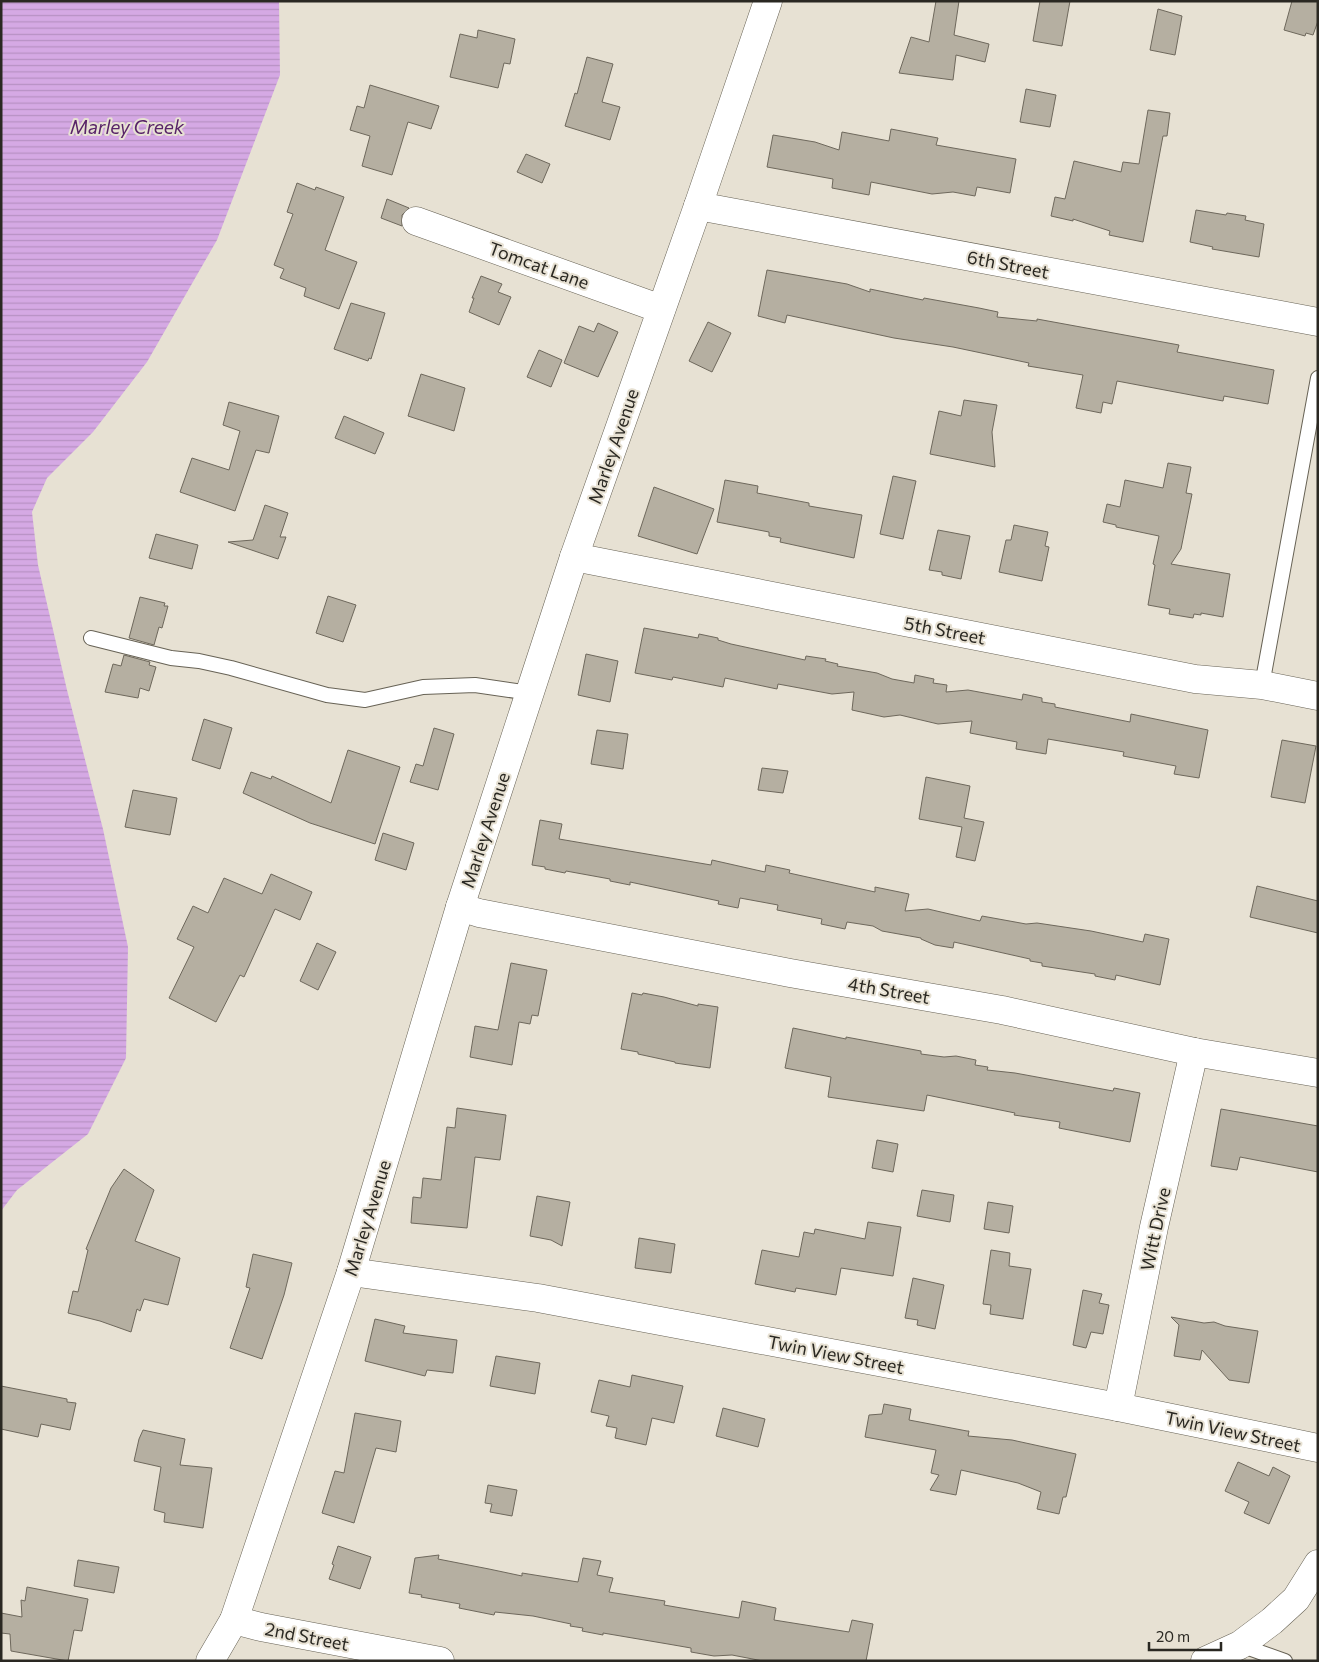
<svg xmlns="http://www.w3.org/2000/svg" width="1319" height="1662" viewBox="0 0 1319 1662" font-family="Commissioner,sans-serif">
<defs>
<pattern id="water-rules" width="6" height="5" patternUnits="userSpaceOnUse" patternTransform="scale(1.25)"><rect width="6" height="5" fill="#d5a9e4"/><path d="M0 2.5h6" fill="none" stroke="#b791c3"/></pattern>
</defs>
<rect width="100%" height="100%" fill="#e7e1d3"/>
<!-- water -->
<path fill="url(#water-rules)" d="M1,1H279L280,75L217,240L147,362L93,432L47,478L32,512L38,565L67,690L103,829L128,947L126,1058L88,1134L17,1190L1,1211Z"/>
<!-- building -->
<g fill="#b5afa1" stroke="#6e685c">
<path d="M936,1H959L954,35L989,44L985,62L956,55L953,80L899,73L911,37L929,42Z"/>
<path d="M1040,1H1070L1062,46L1033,41Z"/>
<path d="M1292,1H1318V21L1313,35L1306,33L1305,36L1284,30Z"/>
<path d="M1158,9L1182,16L1175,55L1150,50Z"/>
<path d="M478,30L515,39L510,64L504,63L498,88L450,77L460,34L477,38Z"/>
<path d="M587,57L613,64L602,102L620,107L610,140L565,126L575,93L577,94Z"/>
<path d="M370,85L439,106L431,129L408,122L392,175L362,166L370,136L350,130L357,106L364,108Z"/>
<path d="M1026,89L1056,95L1050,127L1020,122Z"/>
<path d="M1148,110L1170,113L1167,136H1163L1143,242L1109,235L1110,231L1073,219V221L1051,216L1055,197L1065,199L1074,161L1121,172L1123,162L1139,164Z"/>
<path d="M891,129L938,138L936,145L1016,159L1010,193L977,187L975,196L953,192L932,194L871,182L869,195L832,188L833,179L767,167L773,135L815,142L839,150L842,132L889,141Z"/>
<path d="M526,154L550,164L542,183L517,172Z"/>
<path d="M297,183L315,190L316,187L344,197L325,250L357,262L339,309L304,296L306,288L280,278L284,269L274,265L293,214L287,212Z"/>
<path d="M387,199L409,208L402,215V226L381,218Z"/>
<path d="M1196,210L1226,215L1227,213L1246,216L1245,220L1264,224L1259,257L1212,249L1213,247L1190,242Z"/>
<path d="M767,270L847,284L870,292V289L923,300L924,298L979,308L998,312L997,317L1037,321V319L1179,345L1177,352L1274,370L1268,404L1224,396L1223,401L1117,381L1112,404L1103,402L1101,413L1076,408L1083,375L1028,366L1029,363L953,347L894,338L787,315L785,323L758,316Z"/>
<path d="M481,276L502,284L498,292L511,297L499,325L469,312L474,298H472Z"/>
<path d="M351,303L385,313L371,359L369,358L368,361L334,349Z"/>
<path d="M708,322L731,333L712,372L689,361Z"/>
<path d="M598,323L618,332L598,377L564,363L579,326L594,332Z"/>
<path d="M539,350L562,360L551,387L527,377Z"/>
<path d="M421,374L465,388L454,431L408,416Z"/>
<path d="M964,400L997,405L992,432L995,467L930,454L939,411L961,416Z"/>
<path d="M229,402L279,416L269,453L256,450L235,511L180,492L192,458L229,470L240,431L223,425Z"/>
<path d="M344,416L384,433L375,454L335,438Z"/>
<path d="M1168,463L1191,467L1186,493L1192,494L1181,549L1171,564L1230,574L1223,617L1201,613V615L1194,614L1193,618L1169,614L1170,609L1148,605L1155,565L1153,564L1159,536L1116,527V525L1103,522L1107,504L1120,507L1125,480L1163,488Z"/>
<path d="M893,476L916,481L903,539L880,534Z"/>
<path d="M725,480L758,486L757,493L809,503V506L862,515L854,558L780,542L781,538L769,536V532L717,522Z"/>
<path d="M654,487L714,509L697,554L638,536Z"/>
<path d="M265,505L288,513L280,537H286L278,559L228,542L253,540Z"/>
<path d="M1014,525L1048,532L1045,546L1049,547L1042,581L999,572L1006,540H1011Z"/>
<path d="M938,530L970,536L961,579L942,575V572L929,570Z"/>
<path d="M156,534L198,545L192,569L149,558Z"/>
<path d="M328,596L356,605L343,642L316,633Z"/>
<path d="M140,597L165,603L164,606H168L162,628L159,627L154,645L129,638Z"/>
<path d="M644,628L698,638L699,634L718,638V640L731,644L805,660L806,656L826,659L825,661L838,664L837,666L877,673L892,679L914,683L915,675L934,679L933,683L947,685L946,692L968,690L1022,700L1023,694L1042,698V702L1055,704V707L1130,722L1131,714L1208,730L1199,778L1174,774L1176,766L1123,756L1124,752L1048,739L1046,754L1016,749L1017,742L970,733L972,721L938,724L900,715L884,717L852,710L854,692L832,694L778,684L777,689L725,678L723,687L673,677L672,680L635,673Z"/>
<path d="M586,654L618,661L610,702L578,695Z"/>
<path d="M124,655L150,662L149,665L156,667L149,691L140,688L138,698L105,692L113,664L121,666Z"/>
<path d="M204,719L232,728L220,769L192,760Z"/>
<path d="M434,728L454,734L438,790L410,782L416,764L423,766Z"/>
<path d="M597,730L628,734L623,769L591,764Z"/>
<path d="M1282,740L1316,746L1305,803L1271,797Z"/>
<path d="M348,750L400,767L375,844L310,823L243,793L251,772L271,779L272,776L331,803Z"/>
<path d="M762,768L788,771L783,793L758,790Z"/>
<path d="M926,777L970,786L964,818L984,822L975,861L956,857L962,827L919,819Z"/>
<path d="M133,790L177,798L170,835L125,827Z"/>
<path d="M540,820L562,824L559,839L711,865L712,860L765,872L766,865L790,870L789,873L875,892V887L909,894L905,911L928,909L980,921L982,916L1026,924L1037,923L1091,931L1143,942L1145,934L1169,939L1160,985L1116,975L1115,980L1095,976V974L1042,966V963L1030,961V959L954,942L953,948L935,945L921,939V938L882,931L873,926L847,922L845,929L821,924L822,919L777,910L778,905L740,898L738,908L718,904L719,901L630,882V885L610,881V879L566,871L565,873L545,869V867L532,865Z"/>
<path d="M383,833L414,843L406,870L375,860Z"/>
<path d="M271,874L312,892L300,920L275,909L244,977L240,975L216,1022L169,998L194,947L177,939L193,906L208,913L224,878L262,894Z"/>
<path d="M1257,886L1318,901V933L1250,917Z"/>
<path d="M317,943L336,952L318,990L300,981Z"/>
<path d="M511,963L547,970L538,1016L532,1015L530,1024L519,1022L512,1065L470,1057L475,1026L498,1030Z"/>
<path d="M632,993L642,995L643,993L664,997L698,1006V1004L718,1007L710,1068L675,1063V1062L638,1054V1052L621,1049Z"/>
<path d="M793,1028L846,1039V1037L921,1051V1054L944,1057L956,1056L976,1060L975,1065L988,1067L987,1070L1015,1073L1113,1091L1114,1088L1140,1093L1130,1142L1059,1128L1060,1122L1014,1115L1015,1113L927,1095L924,1111L828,1097L831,1077L785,1068Z"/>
<path d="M457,1108L506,1115L500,1160L475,1157L467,1228L411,1223L413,1197L421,1198L423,1178L441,1180L447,1127L455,1128Z"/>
<path d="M1221,1109L1318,1126V1172L1240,1157L1237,1170L1211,1166Z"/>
<path d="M877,1140L898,1144L893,1172L872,1168Z"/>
<path d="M124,1169L154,1190L135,1241L180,1258L168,1305L144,1299L140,1311L137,1309L131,1332L100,1321L68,1313L73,1291L78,1292L88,1250L86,1249L97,1222L111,1188Z"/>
<path d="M922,1190L954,1195L950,1222L917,1216Z"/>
<path d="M537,1196L570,1202L562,1246L551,1240L530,1236Z"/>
<path d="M988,1202L1013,1206L1009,1233L984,1229Z"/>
<path d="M868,1222L901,1227L893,1276L841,1268L836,1295L796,1288L795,1292L755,1284L762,1250L799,1257L804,1232L814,1234L815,1229L865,1239Z"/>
<path d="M639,1238L675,1244L671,1273L635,1268Z"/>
<path d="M991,1250L1010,1253L1009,1266L1031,1269L1023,1319L990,1314L991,1305L983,1304Z"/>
<path d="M253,1254L292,1263L284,1295L262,1359L230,1348L250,1288L246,1287Z"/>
<path d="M913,1278L944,1285L935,1329L917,1325L918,1320L905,1318Z"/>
<path d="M1083,1290L1102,1294L1099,1303L1109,1305L1103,1334L1091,1332L1086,1348L1073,1345Z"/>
<path d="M1171,1317L1204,1323L1214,1322L1225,1326L1258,1331L1249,1383L1229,1380L1202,1350L1200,1360L1174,1356L1179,1325Z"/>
<path d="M375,1319L405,1326L403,1333L457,1340L453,1373L427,1370L425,1376L365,1361Z"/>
<path d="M496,1356L540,1363L535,1394L490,1386Z"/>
<path d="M632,1375L683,1386L674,1423L652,1418L646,1445L615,1438L617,1428L606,1426L609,1416L591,1412L599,1380L630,1387Z"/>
<path d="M1,1386L67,1399V1402L76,1403L70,1430L41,1424L38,1437L1,1429Z"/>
<path d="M884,1404L911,1409L909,1420L967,1431H969L968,1436L1012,1440L1076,1454L1066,1497H1063L1059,1514L1037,1509L1041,1492L1018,1483L961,1470L956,1495L930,1490L939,1475L931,1473L936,1450L865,1437L869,1415L882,1414Z"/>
<path d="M723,1408L765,1419L758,1447L716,1436Z"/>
<path d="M355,1413L401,1421L396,1452L376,1448L354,1523L322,1513L335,1471L344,1473Z"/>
<path d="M143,1430L185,1439L180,1465L212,1468L203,1528L164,1522L165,1513L154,1510L161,1467L134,1461L139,1439Z"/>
<path d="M1238,1462L1269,1476L1273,1467L1290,1476L1269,1524L1244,1513L1249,1502L1225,1491Z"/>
<path d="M488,1485L517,1490L512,1516L490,1512L492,1504L485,1503Z"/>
<path d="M338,1546L371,1557L360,1589L329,1579L334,1565L332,1564Z"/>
<path d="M439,1555L438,1559L489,1569L522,1576V1573L578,1582L583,1558L601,1561L597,1575L613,1578L609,1592L665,1601L664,1605L739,1618L742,1601L776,1608L774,1620L849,1632L852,1620L873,1624L866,1661H763L732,1655L714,1656L691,1652V1648L668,1644L603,1633V1635L582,1631L583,1628L570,1626L571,1624L533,1616L495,1612L494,1615L459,1608L460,1604L421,1597L422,1595L409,1593L415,1558Z"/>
<path d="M78,1560L119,1567L114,1593L74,1586Z"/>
<path d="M27,1587L88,1599L82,1631L74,1630L68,1661L11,1651L10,1634L1,1633V1613L22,1617L21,1600L25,1601Z"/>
</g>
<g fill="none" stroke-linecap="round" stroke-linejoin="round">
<!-- lane casing -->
<g stroke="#676255" stroke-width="16">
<g id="lane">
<path d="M91,638L171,658L199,661L231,668L327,695L365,700L423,687L475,685L530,693"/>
<path d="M1262,685L1318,378"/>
<path d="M1240,1645L1285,1661"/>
</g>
</g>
<!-- street casing -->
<g stroke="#676255" stroke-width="29">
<g id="street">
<path d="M698,206L1318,322"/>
<path d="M416,221L661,309"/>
<path d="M574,557L1195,679L1262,685L1318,696"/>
<path d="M460,907L479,913L790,973L1002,1010L1194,1052L1318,1073"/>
<path d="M351,1272L538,1298L1118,1407L1318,1448"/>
<path d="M1118,1407L1154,1227L1194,1052"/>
<path d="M234,1620L261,1627L440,1661"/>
<path d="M210,1661L234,1620L351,1272L460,907L574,557L698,206L768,1"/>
<path d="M1205,1661L1240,1645L1272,1621L1296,1599L1318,1564"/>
</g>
</g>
<!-- lane -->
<use href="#lane" stroke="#fff" stroke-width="14"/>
<!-- street -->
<use href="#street" stroke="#fff" stroke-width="28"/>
</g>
<g text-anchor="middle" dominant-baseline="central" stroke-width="4" stroke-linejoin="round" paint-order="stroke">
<!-- street labels -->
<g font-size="18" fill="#2a2822" stroke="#e7e1d3">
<text transform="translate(1008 264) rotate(11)">6th Street</text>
<text transform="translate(539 265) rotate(20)">Tomcat Lane</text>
<text transform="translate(613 446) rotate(-71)">Marley Avenue</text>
<text transform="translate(945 630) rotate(11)">5th Street</text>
<text transform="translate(485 830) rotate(-72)">Marley Avenue</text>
<text transform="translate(889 990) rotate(10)">4th Street</text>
<text transform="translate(367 1218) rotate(-73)">Marley Avenue</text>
<text transform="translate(1155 1229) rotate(-78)">Witt Drive</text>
<text transform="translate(836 1354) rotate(11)">Twin View Street</text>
<text transform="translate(1233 1431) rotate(12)">Twin View Street</text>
<text transform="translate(307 1636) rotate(11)">2nd Street</text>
</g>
<!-- water labels -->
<g font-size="19" font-style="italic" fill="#582368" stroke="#e7e1d3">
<text x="127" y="126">Marley Creek</text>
</g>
</g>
<!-- border -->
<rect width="1319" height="1662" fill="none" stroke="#2a2822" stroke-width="5"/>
<!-- scale -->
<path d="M1149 1642v8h72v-8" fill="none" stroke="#2a2822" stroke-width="2.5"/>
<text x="1156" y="1642" font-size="15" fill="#2a2822" stroke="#e7e1d3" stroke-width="4" paint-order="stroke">20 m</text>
</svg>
